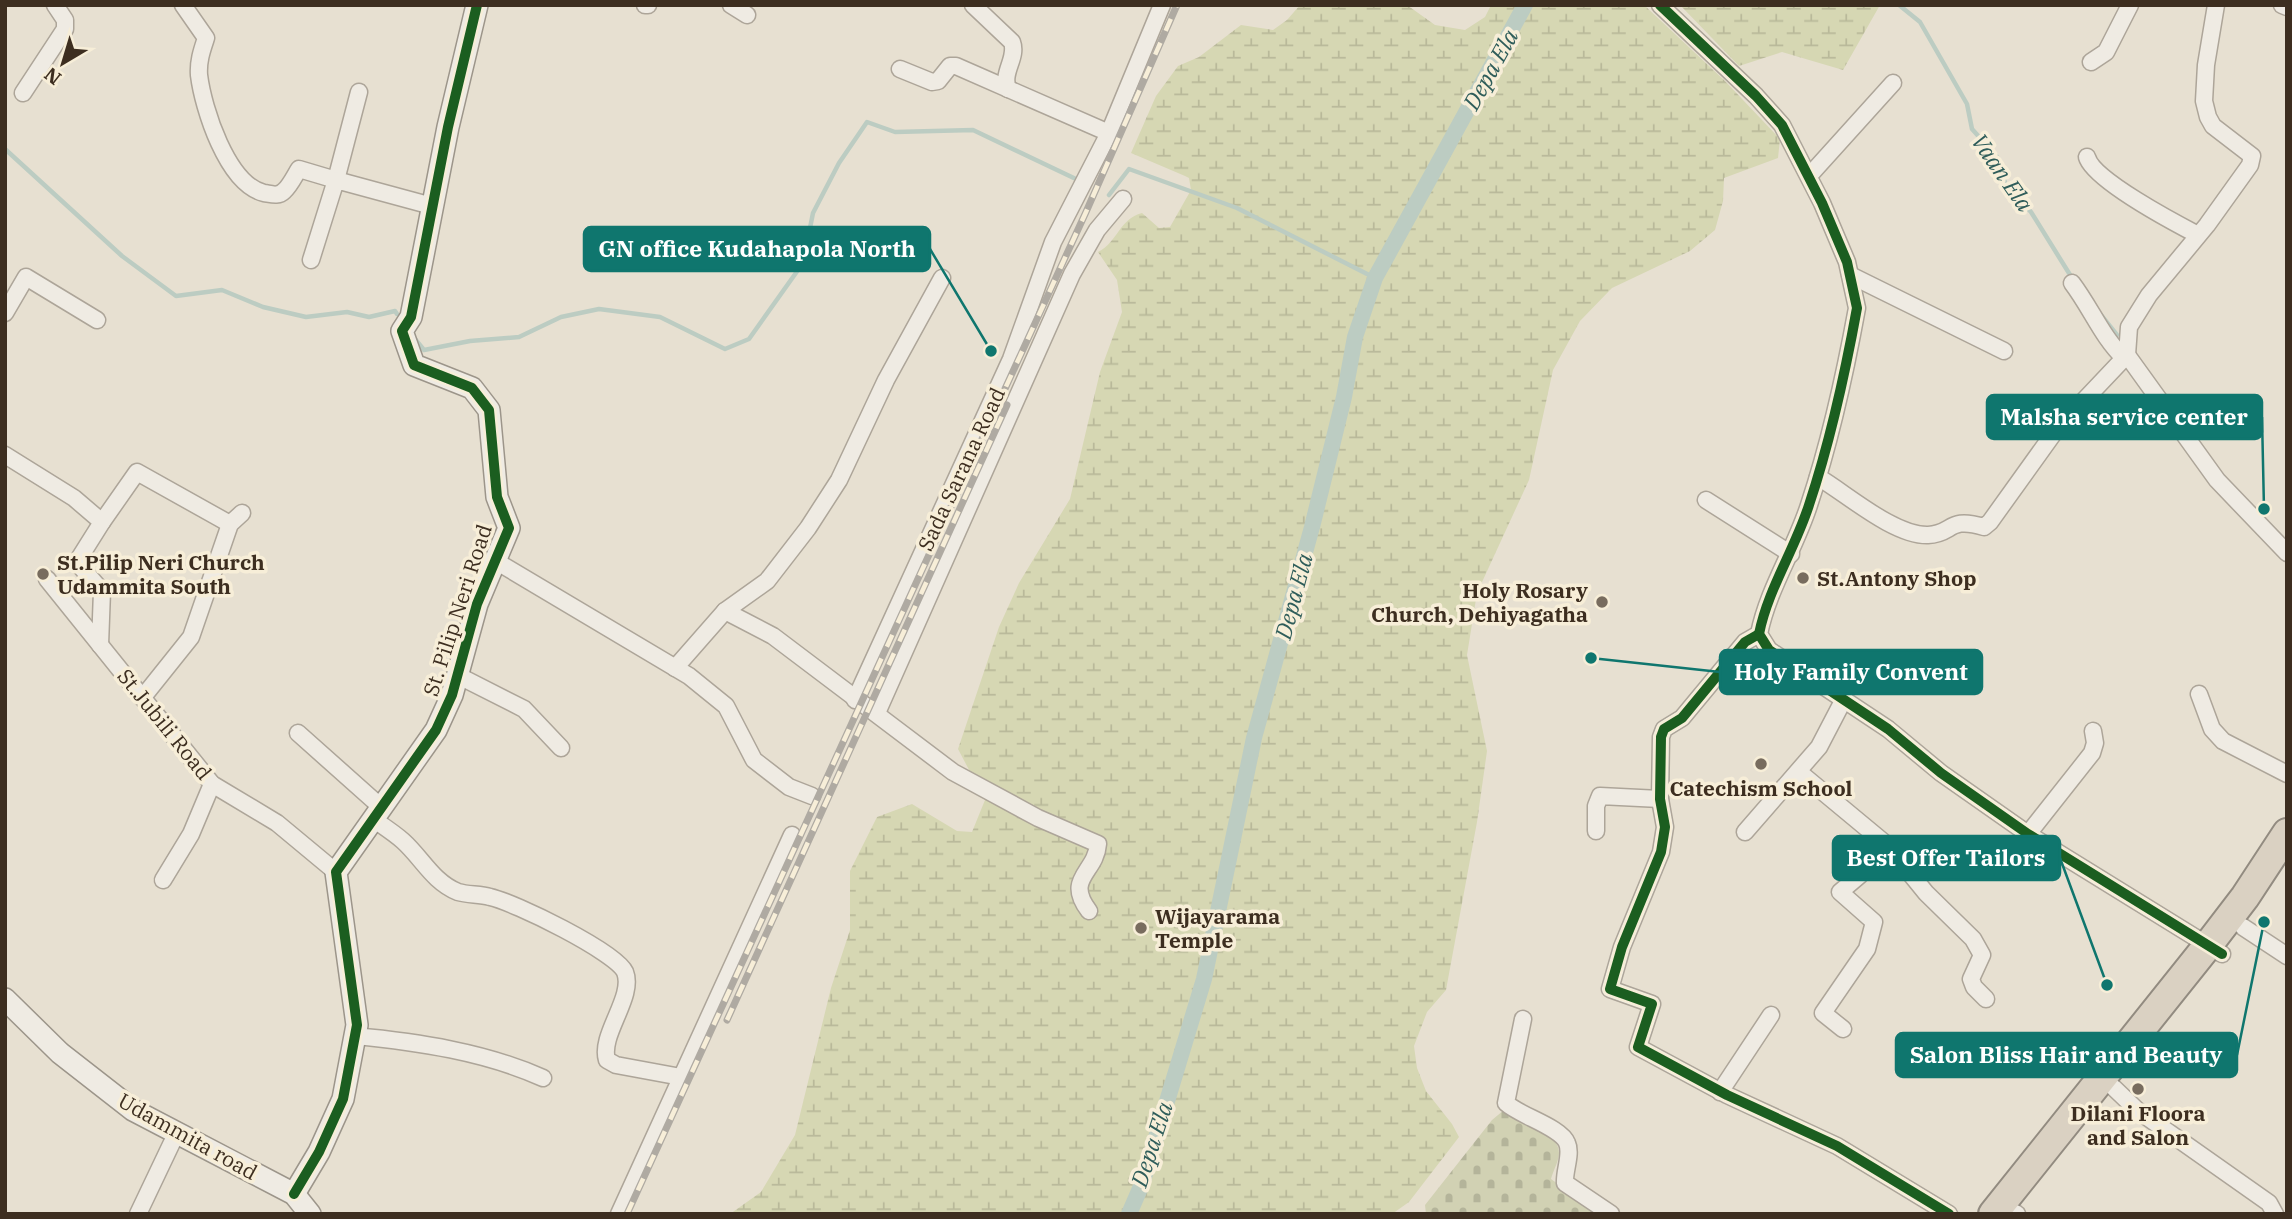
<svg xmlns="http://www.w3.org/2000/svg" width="2292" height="1219" viewBox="0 0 2292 1219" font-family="'IBM Plex Serif',serif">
<defs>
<pattern id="wetland-marsh" width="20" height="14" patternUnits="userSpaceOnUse" patternTransform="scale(1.75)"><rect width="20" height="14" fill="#d6d7b3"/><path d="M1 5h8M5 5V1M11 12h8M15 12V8" fill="none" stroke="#b9b99a"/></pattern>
<pattern id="cemetery-stones" width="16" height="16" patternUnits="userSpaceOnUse" patternTransform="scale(1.75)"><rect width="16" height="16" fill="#d1d1b3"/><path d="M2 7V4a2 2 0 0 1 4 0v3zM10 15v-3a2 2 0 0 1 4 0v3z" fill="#b4b49a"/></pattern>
</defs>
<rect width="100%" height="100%" fill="#e7e0d1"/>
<!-- wetland -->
<g fill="url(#wetland-marsh)">
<path d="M1300,5H1407L1435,25L1465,30L1485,17L1491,5H1644L1725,81L1780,139L1778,158L1724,178L1723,201L1715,230L1690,251L1612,288L1580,321L1553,370L1529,480L1477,593L1467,655L1487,751L1477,822L1446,990L1427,1012L1414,1046L1417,1068L1426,1091L1452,1124L1459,1137L1409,1202L1392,1214H730L761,1192L795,1135L831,988L850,930V871L877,817L912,804L957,831L972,832L985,800L958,749L999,627L1019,583L1070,499L1100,372L1122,312L1117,280L1098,252C1118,242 1119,219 1142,213L1159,228L1170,227L1191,190L1189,178L1185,176L1131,153L1156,96L1178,66L1199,57L1241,25L1273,30L1287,20Z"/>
<path d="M1680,5H1880L1843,70L1782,52L1739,66Z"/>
</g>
<!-- cemetery -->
<path fill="url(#cemetery-stones)" d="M1504,1110C1520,1119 1559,1132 1559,1153C1559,1161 1553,1171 1551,1179L1593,1209V1214H1426L1425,1205L1492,1120Z"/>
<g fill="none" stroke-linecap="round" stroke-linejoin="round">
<!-- stream -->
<g stroke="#bcccc2" stroke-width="4.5">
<path d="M1899,5L1920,22L1967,104L1972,129L1999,159L2005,183L2031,212L2072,278"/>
<path d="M5,149L122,256L176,296L222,290L263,307L306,317L347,312L369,317L395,311L397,314"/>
<path d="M1109,195L1129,169L1237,208L1375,278"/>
<path d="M2101,315L2117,335"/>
<path d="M415,339L424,350L470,341L519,337L561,317L599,309L660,317L725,349L749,339L803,263L813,213L839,163L867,122L895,132L973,130L1078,180"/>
</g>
<!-- canal -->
<path stroke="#bcccc2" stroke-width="16" d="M1129,1214L1142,1184L1204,979L1254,738L1312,527L1344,397L1355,337L1375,278L1525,5"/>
<!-- street casing -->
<g stroke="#ada599" stroke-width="19">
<g id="street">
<path d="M183,5L206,38C202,50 198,61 199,75C203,108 227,184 264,193C271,194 278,197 284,191C290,186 295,175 299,169L336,180L359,92"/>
<path d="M645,5H648"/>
<path d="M731,5L747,15"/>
<path d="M973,5L1012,42C1018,58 1001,72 1008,89"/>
<path d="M1660,5L1756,96L1782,125L1822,203L1847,262L1857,308C1845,374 1830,442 1809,505C1795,549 1768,589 1759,634L1769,650L1888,729L1941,773L2028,834L2222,954"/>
<path d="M2282,5L2287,7"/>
<path d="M2091,62L2106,52L2130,5"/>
<path d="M900,69L932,82L938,81L950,66H956L1109,133"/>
<path d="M23,93L65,29V20L55,5"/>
<path d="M2087,157C2093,180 2175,223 2198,235"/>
<path d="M1809,176L1893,83"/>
<path d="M311,260L336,180L432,206"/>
<path d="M1850,275L2004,351"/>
<path d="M2072,283C2091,308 2102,337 2124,358"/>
<path d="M5,313L26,277L97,320"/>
<path d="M2127,355L2217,480L2287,553"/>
<path d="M5,455L74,498L102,522L80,557V566L102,591L100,645"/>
<path d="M1818,477C1847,494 1894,536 1928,535C1954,534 1947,516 1984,527L1990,522L2056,430L2127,355L2129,327L2149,295L2207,225L2250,165L2252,156L2213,126L2208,117L2204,101L2206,65L2216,5"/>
<path d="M1706,500L1791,554"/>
<path d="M102,522L137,472L230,524"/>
<path d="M494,560L689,676L726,706L754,760L789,787L812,796"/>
<path d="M47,579L212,784L277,823L336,872"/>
<path d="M725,611L773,636L953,772L1038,818L1098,844C1096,873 1064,878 1089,911"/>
<path d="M1759,634L1745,642L1682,718L1664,729L1661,737L1660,799L1665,827L1661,852L1622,947L1610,989L1652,1004L1638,1047L1727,1095L1837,1146L1949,1214"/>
<path d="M675,668L725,611L767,581L808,528L839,480L886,380L942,278"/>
<path d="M457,675L524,709L561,748"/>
<path d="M2199,694L2212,729L2223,741L2287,774"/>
<path d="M143,697L191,637L230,524L242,513"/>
<path d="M855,700L1011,359L1053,242L1109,133L1162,5"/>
<path d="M877,713L1072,274L1097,230L1123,199"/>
<path d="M298,733L381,807"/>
<path d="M1799,772L1887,845L1926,893L1973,939L1982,955L1971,979L1974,987L1986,999"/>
<path d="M373,819C383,826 394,833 403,841C422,858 433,882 458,892C468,895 480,894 490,897C514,902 616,952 625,972C635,997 599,1035 607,1060L616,1065L681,1077"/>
<path d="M1596,831V806L1600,796L1660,799"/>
<path d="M1745,832L1819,747L1844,699"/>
<path d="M2028,834L2092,753L2095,743L2093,731"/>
<path d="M163,880L191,834L212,784"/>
<path d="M2243,927L2287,956"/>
<path d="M1523,1019L1506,1103C1520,1116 1561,1127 1567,1143C1572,1154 1564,1171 1565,1183L1611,1214"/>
<path d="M1843,1029L1823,1013L1867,949L1874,922L1840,892L1860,875L1887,845"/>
<path d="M355,1036C418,1042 485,1052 543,1078"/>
<path d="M2114,1088L2137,1110L2269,1203L2275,1214"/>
<path d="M1720,1092L1771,1015"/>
<path d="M2015,1213L2017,1214"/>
<path d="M138,1214L177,1132"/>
<path d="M619,1214L792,835"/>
</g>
</g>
<!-- secondary casing -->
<g stroke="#9c958a" stroke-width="24">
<g id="secondary">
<path d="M5,999L60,1053L133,1110L294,1194L310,1214"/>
<path d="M294,1194L319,1152L343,1099L357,1025L336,872L436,730L452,695L477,604L509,528L497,497L489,410L472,388L414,365L402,331L411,317L448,127L477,5"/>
</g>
</g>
<!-- highway casing -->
<g stroke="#928b80" stroke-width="32">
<path id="highway" d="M1993,1214L2209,944L2245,897L2287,833"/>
</g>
<!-- street -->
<use href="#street" stroke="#efebe3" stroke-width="16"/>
<!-- secondary -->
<use href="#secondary" stroke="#efebe3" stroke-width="21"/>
<!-- highway -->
<use href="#highway" stroke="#dad1c2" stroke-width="28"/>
<!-- rail casing -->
<g stroke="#afaaa2" stroke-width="7">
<g id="rail">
<path d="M727,1020L1007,405"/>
<path d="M627,1214L1086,212L1177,5"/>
</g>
</g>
<!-- rail -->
<use href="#rail" stroke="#f7eed8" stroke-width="4.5" stroke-dasharray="13" stroke-linecap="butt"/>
<!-- cycleway casing -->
<g stroke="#f7eed8" stroke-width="15">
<g id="cycleway">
<path d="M1660,5L1756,96L1782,125L1822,203L1847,262L1857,308C1845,374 1830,442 1809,505C1795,549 1768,589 1759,634L1769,650L1888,729L1941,773L2028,834L2222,954"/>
<path d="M1759,634L1745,642L1682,718L1664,729L1661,737L1660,799L1665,827L1661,852L1622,947L1610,989L1652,1004L1638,1047L1727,1095L1837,1146L1949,1214"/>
<path d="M294,1194L319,1152L343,1099L357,1025L336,872L436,730L452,695L477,604L509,528L497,497L489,410L472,388L414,365L402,331L411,317L448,127L477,5"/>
</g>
</g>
<!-- cycleway -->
<use href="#cycleway" stroke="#1b5e20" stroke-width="10"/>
</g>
<!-- markers -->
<g fill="#786c5e" stroke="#f7eed8" stroke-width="2.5">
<circle cx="43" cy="574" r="7"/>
<circle cx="1803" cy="578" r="7"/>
<circle cx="1602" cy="602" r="7"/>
<circle cx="1761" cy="764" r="7"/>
<circle cx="1141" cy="928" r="7"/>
<circle cx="2138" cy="1089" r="7"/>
</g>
<g text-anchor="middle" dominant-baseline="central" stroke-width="7" stroke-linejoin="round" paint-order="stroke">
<!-- street labels -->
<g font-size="21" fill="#3d2e20" stroke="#f7eed8">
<text transform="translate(961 469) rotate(-65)">Sada Sarana Road</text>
<text transform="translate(457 610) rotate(-72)">St. Pilip Neri Road</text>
<text transform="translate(165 724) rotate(51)">St.Jubili Road</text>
<text transform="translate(188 1136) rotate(29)">Udammita road</text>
</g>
<!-- poi labels -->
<g font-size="21" font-weight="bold" fill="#3d2e20" stroke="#f7eed8" text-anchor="start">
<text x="57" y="562">St.Pilip Neri Church<tspan x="57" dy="24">Udammita South</tspan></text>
<text x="1817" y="578">St.Antony Shop</text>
<text x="1588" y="590" text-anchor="end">Holy Rosary<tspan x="1588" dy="24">Church, Dehiyagatha</tspan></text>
<text x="1761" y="788" text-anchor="middle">Catechism School</text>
<text x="1155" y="916">Wijayarama<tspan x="1155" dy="24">Temple</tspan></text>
<text x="2138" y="1113" text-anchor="middle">Dilani Floora<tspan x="2138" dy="24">and Salon</tspan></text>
</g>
<!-- water labels -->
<g font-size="23" font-style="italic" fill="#2f5d5a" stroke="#f7eed8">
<text transform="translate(1490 69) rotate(-61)">Depa Ela</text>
<text transform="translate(2003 172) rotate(55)">Vaan Ela</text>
<text transform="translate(1293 596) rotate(-75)">Depa Ela</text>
<text transform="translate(1151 1144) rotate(-72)">Depa Ela</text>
</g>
</g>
<!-- callouts -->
<path fill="none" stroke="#0f766e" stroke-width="2.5" d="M991 351L930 249M2264 509L2262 417M1591 658L1720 672M2107 985L2060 858M2264 922L2237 1055"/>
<g fill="#0f766e" stroke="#f7eed8" stroke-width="2.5">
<circle cx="991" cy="351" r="7"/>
<circle cx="2264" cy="509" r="7"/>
<circle cx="1591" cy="658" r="7"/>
<circle cx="2107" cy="985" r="7"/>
<circle cx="2264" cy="922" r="7"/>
</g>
<g fill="#0f766e" stroke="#0f766e" stroke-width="2.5">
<rect x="584" y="227" width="346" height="44" rx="7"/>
<rect x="1987" y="395" width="275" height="44" rx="7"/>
<rect x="1720" y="650" width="262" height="44" rx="7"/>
<rect x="1833" y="836" width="227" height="44" rx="7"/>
<rect x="1896" y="1033" width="341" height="44" rx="7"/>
</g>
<g font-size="23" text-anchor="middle" font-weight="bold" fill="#fff">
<text x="757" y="257">GN office Kudahapola North</text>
<text x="2124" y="425">Malsha service center</text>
<text x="1851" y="680">Holy Family Convent</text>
<text x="1946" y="866">Best Offer Tailors</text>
<text x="2066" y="1063">Salon Bliss Hair and Beauty</text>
</g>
<!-- border -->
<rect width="2292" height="1219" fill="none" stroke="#3d2e20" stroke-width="14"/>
<!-- north arrow -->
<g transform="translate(63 63) rotate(218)" stroke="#f7eed8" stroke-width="5" paint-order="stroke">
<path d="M0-5L12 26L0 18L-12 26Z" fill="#3d2e20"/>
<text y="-10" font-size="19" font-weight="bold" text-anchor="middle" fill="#3d2e20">N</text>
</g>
</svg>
